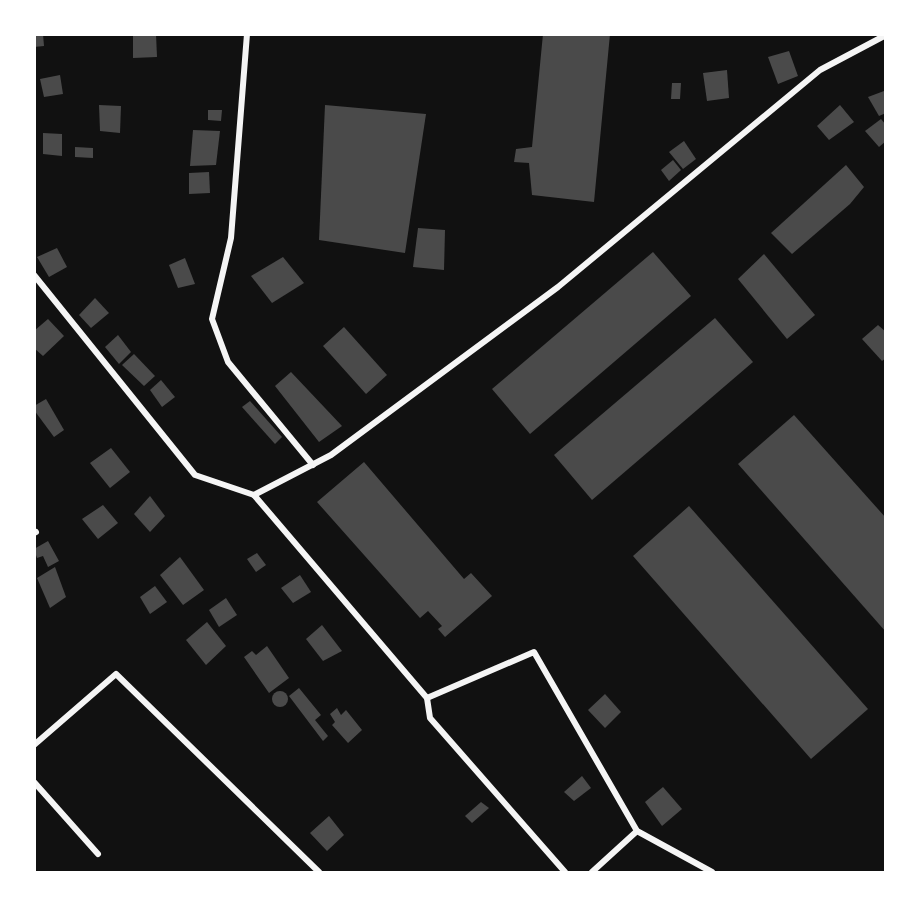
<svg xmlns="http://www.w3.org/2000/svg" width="920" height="907" viewBox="0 0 920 907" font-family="Montserrat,sans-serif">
<rect width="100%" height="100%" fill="#111"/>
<!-- building -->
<g fill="#4a4a4a">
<path d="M34,34H43L44,46L34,47Z"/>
<path d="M133,34H156L157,57L133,58Z"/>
<path d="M543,34H610L594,202L532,195L529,163L514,162L516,149L532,147Z"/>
<path d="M789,51L798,76L778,84L768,57Z"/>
<path d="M727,70L729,98L707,101L703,73Z"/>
<path d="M60,75L63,94L44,97L40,79Z"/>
<path d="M672,83H681L680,99H671Z"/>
<path d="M884,91L886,94V113L879,116L868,97Z"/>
<path d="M99,105L121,106L120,133L100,131Z"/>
<path d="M325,105L426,114L405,253L319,240Z"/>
<path d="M840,105L854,122L829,140L817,126Z"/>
<path d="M208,110H222L221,121L208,120Z"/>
<path d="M881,119L886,125V141L879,147L865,131Z"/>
<path d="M193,130L220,131L216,165L190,166Z"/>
<path d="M43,133L62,134V156L43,154Z"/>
<path d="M684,141L696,159L683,169L669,152Z"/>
<path d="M75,147L93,148V158L75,157Z"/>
<path d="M673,160L681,170L669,181L661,170Z"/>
<path d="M846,165L864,187L850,204L792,254L771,233Z"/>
<path d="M209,172L210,193L189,194V173Z"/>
<path d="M418,228L445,230L444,270L413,267Z"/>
<path d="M57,248L67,267L49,277L37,257Z"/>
<path d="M653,252L691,296L530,434L492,389Z"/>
<path d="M764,254L815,315L787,339L738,279Z"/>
<path d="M283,257L304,283L272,303L251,276Z"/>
<path d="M185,258L195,284L178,288L169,265Z"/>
<path d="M95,298L109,313L91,328L79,315Z"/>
<path d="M715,318L753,362L592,500L554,455Z"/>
<path d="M48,319L64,336L43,356L34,348V331Z"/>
<path d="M878,325L886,332V358L882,361L862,339Z"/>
<path d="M344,327L387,375L366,394L323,346Z"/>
<path d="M118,335L131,352L119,364L105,347Z"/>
<path d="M134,354L155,376L144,386L122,365Z"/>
<path d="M291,372L342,426L319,442L275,386Z"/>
<path d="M161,380L175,397L162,407L150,390Z"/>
<path d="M46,399L64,430L54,437L34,410V406Z"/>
<path d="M250,401L282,437L275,444L242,407Z"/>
<path d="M794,415L886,518V632L738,464Z"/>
<path d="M111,448L130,472L110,488L90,463Z"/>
<path d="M364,462L464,579L471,573L492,596L445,637L438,629L442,626L428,611L420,618L317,502Z"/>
<path d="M150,496L165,516L150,532L134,514Z"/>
<path d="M103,505L118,523L98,539L82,519Z"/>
<path d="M689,506L868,709L811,759L633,556Z"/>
<path d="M48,541L59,561L48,567L43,556L37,558L34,549Z"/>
<path d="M257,553L266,565L256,572L247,559Z"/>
<path d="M180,557L204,590L183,605L160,575Z"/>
<path d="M55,567L66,597L50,608L37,578Z"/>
<path d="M300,575L311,592L293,603L281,588Z"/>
<path d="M155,586L167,602L150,614L140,597Z"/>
<path d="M226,598L237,615L219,627L209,610Z"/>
<path d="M207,622L226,646L206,665L186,640Z"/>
<path d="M322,625L342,651L323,661L306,639Z"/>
<path d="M267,646L289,678L269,693L244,657L252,651L256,655Z"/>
<path d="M299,688L321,715L315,720L328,736L323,741L289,696Z"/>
<circle cx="280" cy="699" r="8"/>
<path d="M605,694L621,712L605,728L588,710Z"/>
<path d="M337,708L341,715L346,710L362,730L348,743L332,725L335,722L330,714Z"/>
<path d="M582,776L591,788L574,801L564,792Z"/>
<path d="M663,787L682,809L662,826L645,802Z"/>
<path d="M481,802L489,808L472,823L465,816Z"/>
<path d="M329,816L344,835L327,851L310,833Z"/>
</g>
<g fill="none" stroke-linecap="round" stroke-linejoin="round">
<!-- minor -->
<g stroke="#f5f5f5" stroke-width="6">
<path d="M247,34L231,238L212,319L228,362L313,465"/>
<path d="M34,275L195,475L254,495L427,698L430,718L565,872"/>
<path d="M254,495L331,455L558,287L820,70L886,35"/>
<path d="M34,533L36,532"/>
<path d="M427,698L534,652L637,831L712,872"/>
<path d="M34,745L116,674L319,872"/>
<path d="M34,782L98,854"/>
<path d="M592,872L637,831"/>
</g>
</g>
<!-- border -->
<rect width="920" height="907" fill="none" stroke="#ffffff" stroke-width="72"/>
</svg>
